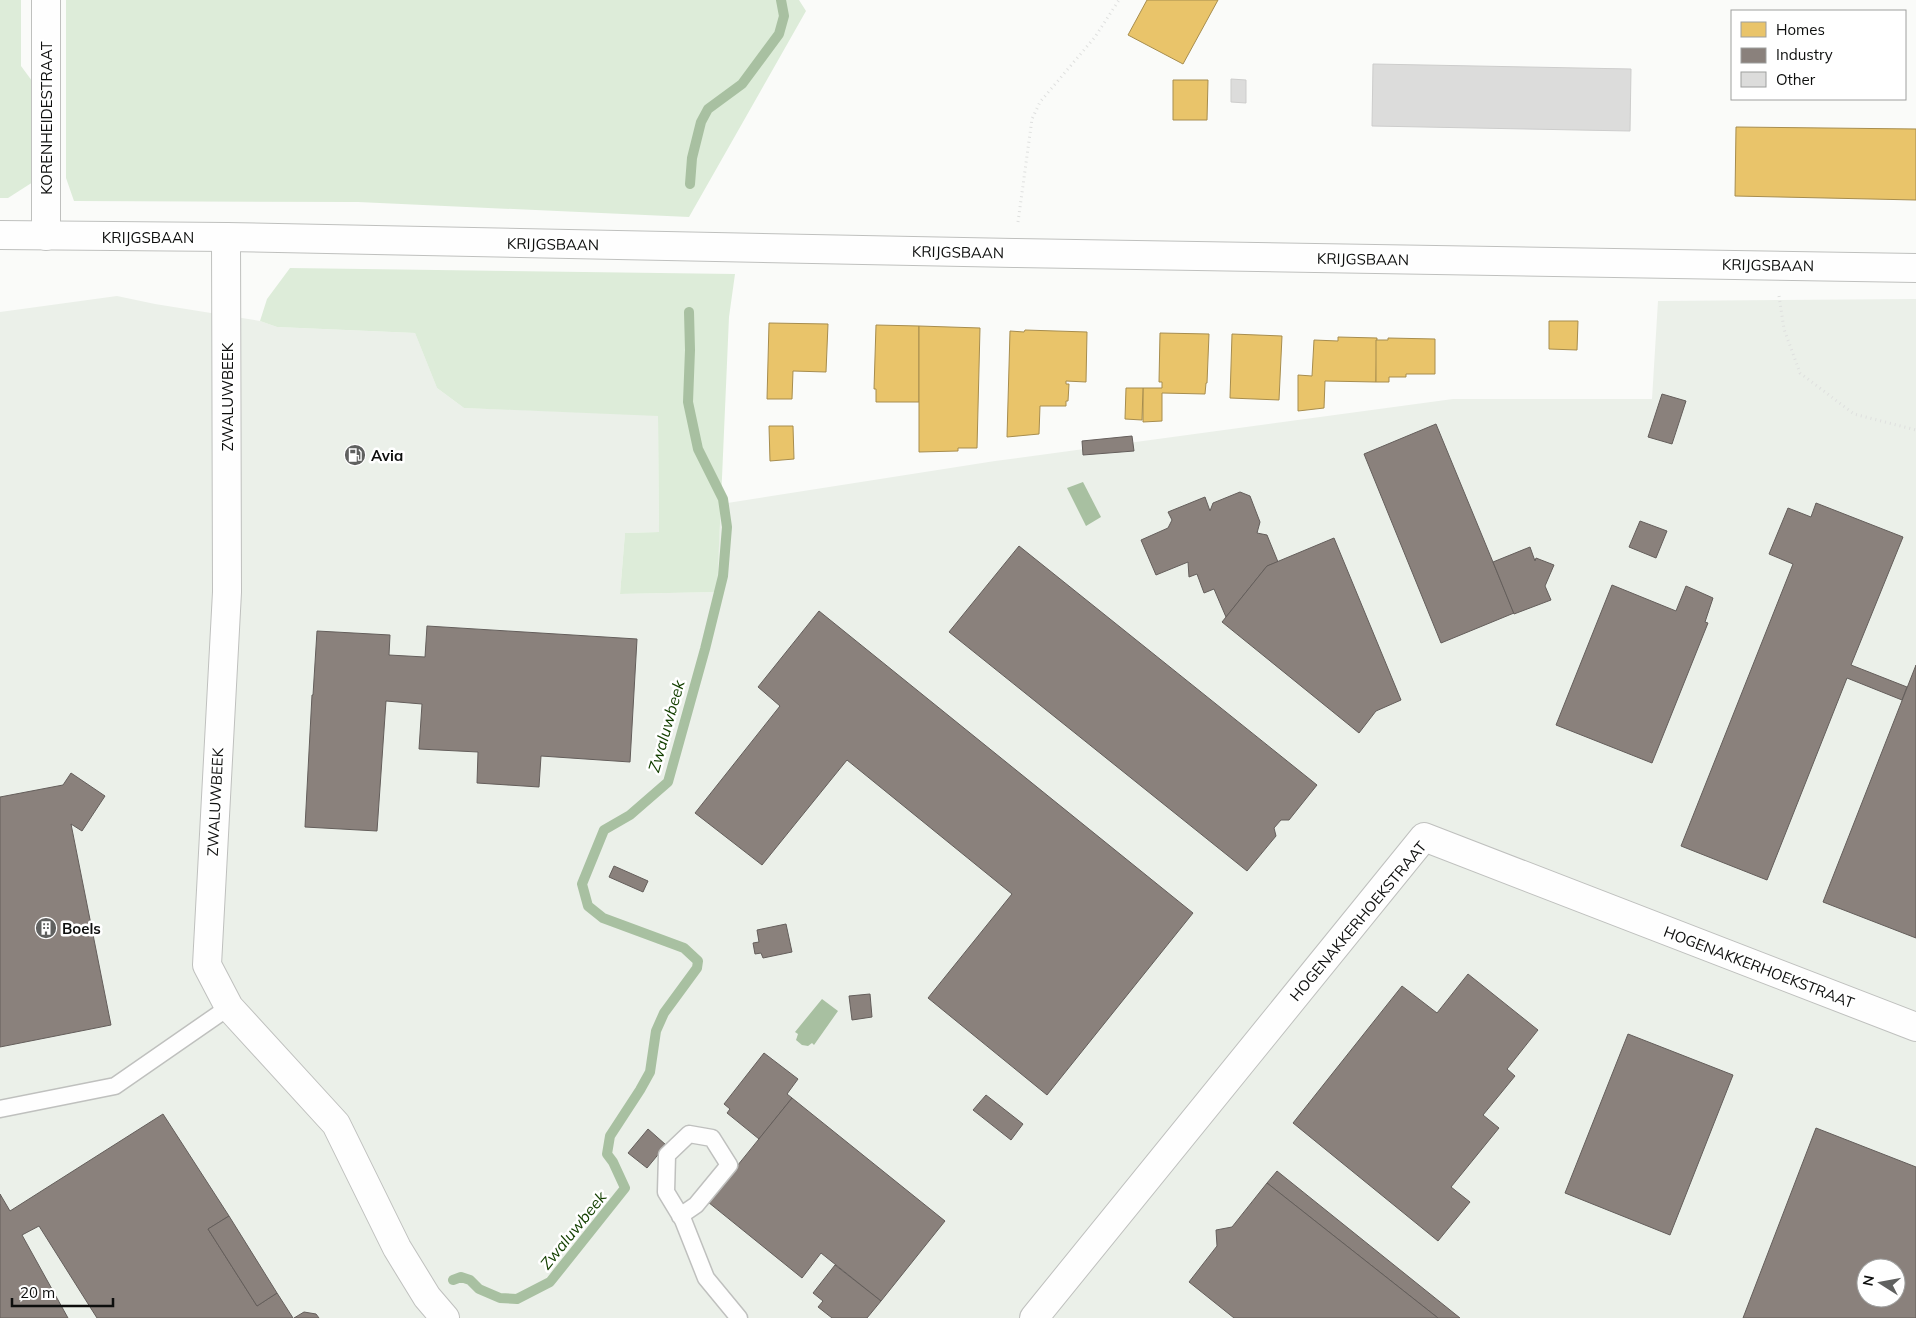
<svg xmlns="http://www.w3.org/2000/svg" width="1916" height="1318" viewBox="0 0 1916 1318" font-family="Mulish,sans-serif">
<rect width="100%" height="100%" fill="#fafbf9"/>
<!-- built -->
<path fill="#ebf0e9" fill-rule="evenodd" d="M117,296L155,304L260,321L277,327L415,333L437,388L464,408L658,415L659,532L625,533L620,594L716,592L721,504L995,461L1453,399H1652L1658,301L1916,299V1318H0V312ZM1866,1268H1896V1298H1866Z"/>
<!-- green -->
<g fill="#ddecd9">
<path d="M0,0H21V66L35,85L33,182L8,198H0Z"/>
<path d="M66,0H799L806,11L689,217L358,202L74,201L66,178Z"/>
<path d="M290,268L735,274L729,317L717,592L620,594L625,533L659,532L658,416L464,408L437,388L415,333L277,327L260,321L267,299Z"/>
</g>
<!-- water -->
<g fill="#a8c0a1">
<path d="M1083,482L1101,517L1086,526L1067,488Z"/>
<path d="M822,999L838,1011L814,1045L812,1043L808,1046L802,1045L796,1040L798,1034L795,1032Z"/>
</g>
<!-- homes -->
<g fill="#e9c46a" stroke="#a78d4e">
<path d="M1147,0H1218L1183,64L1128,35Z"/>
<path d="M1173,80H1208L1207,120H1173Z"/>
<path d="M1736,127L1916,129V200L1735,196Z"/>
<path d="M1549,321H1578L1577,350L1549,349Z"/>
<path d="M769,323L828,324L826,372L793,371L792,399H767Z"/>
<path d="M876,325L919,326V402H876V389H874Z"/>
<path d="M919,326L980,328L977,448H958V451L919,452Z"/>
<path d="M1025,330L1087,332L1086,382L1066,381V384H1069L1068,401H1066V406H1040L1039,434L1007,437L1010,331L1024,332Z"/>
<path d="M1160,333L1209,334L1207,383H1206L1205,394L1162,393V421L1143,422V388H1162V382H1159Z"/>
<path d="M1232,334L1282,336L1279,400L1230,398Z"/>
<path d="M1338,337L1377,338L1376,382L1325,381L1324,408L1298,411V375L1312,376L1314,340L1338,341Z"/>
<path d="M1388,338L1435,339V374H1406V377H1389V382H1376V340H1388Z"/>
<path d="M1126,388H1143L1142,420L1125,419Z"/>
<path d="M769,426H793L794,459L770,461Z"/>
</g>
<!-- industry -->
<g fill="#8a817c" stroke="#645e5b" fill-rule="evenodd">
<path d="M1662,394L1686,401L1672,444L1648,437Z"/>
<path d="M1436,424L1514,613L1441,643L1364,454Z"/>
<path d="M1132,436L1134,451L1083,455L1082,441Z"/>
<path d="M1240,492L1250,496L1260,522L1257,533L1267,535L1278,562L1267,566L1226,617L1214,589L1204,593L1197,574L1189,577L1188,562L1156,575L1141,540L1168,528L1172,520L1168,512L1205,497L1210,511L1213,503Z"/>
<path d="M1816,503L1903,537L1851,665L1907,687L1902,700L1847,678L1767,880L1681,846L1793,564L1769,554L1788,508L1811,517Z"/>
<path d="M1640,521L1667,531L1656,558L1629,547Z"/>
<path d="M1334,538L1401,700L1376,711L1359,733L1222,622L1267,566Z"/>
<path d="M1019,546L1317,785L1289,820H1281L1274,828L1276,836L1247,871L949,632Z"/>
<path d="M1530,547L1535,561L1536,558L1554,565L1545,586L1551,600L1514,614L1493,562Z"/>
<path d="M1612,585L1676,611L1686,586L1713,598L1705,622L1708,623L1652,763L1556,725Z"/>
<path d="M819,611L1193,913L1047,1095L928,998L1012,894L847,760L762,865L695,813L780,706L758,687Z"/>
<path d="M427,626L637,639L630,762L541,756L539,787L477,783L478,752L419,749L422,704L386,701L377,831L305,827L312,695H313L317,631L390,635L389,655L425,657Z"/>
<path d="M1916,665V938L1823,902Z"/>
<path d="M71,773L105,796L82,831L71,824L111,1025L0,1047V797L63,785Z"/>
<path d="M614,866L648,881L643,892L609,877Z"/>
<path d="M786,924L792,952L763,958L761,953L755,954L753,943L759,942L757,930Z"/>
<path d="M1468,974L1538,1030L1507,1069L1515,1076L1483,1115L1499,1128L1451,1187L1470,1202L1438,1241L1293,1123L1402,986L1437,1013Z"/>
<path d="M870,994L872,1017L852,1020L849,996Z"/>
<path d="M1628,1034L1733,1075L1670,1235L1565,1193Z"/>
<path d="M764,1053L798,1079L787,1094L792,1098L759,1139L727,1113L730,1109L724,1104Z"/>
<path d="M986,1095L1023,1124L1011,1140L973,1110Z"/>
<path d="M792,1098L945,1221L881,1301L821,1253L802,1278L708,1202Z"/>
<path d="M163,1114L229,1216L208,1229L257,1306L277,1293L293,1318H97L39,1226L22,1235L68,1318H0V1194L10,1211Z"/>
<path d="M1816,1128L1916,1167V1318H1743ZM1866,1268H1896V1298H1866Z"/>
<path d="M648,1129L666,1145L647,1168L628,1153Z"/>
<path d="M1277,1171L1460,1318H1438L1267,1183Z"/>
<path d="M1267,1183L1438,1318H1234L1189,1282L1217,1246L1216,1230L1232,1227Z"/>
<path d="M229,1216L277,1293L257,1306L208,1229Z"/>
<path d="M835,1265L881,1301L867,1318H832L818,1307L823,1301L813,1293Z"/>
<path d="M304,1312L316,1314L319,1318H294Z"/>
</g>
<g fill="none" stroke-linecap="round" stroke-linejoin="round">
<!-- stream -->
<g stroke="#a8c0a1" stroke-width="10">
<path d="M690,184L692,158L701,122L708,109L742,84L779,34L784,16L781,0"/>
<path d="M453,1280L461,1277L470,1280L479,1289L500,1298L517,1299L550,1282L625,1188L613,1162L607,1154L610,1136L640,1090L650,1072L656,1031L664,1013L697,968L698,961L684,948L603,918L588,906L582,884L604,830L630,815L668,782L705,649L723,576L727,527L723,499L698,449L688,402L690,350L689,312"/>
</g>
</g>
<!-- building -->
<g fill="#dcdcdb" stroke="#cdcdcc">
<path d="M1373,64L1631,69L1630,131L1372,126Z"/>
<path d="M1231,79L1246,80V103L1231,102Z"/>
</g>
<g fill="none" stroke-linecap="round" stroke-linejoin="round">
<!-- service casing -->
<g stroke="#bfc0be" stroke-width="19">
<g id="service">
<path d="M0,1109L115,1086L229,1007"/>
<path d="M680,1216L696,1205L729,1165L712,1138L689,1134L667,1155L666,1192L683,1220L706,1278L739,1318"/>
</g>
</g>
<!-- minor casing -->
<g stroke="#bfc0be" stroke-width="30">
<g id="minor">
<path d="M46,0V236"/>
<path d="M226,237L227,592L207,965L229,1007L336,1124L397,1248L427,1297L445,1318"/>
<path d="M1034,1318L1424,837L1916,1027"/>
</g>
</g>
<!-- secondary casing -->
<g stroke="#bfc0be" stroke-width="30">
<path id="secondary" d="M0,235L226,237L1014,253L1916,268"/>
</g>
<!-- path -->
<g stroke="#dfe0df" stroke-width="3" stroke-dasharray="1 4" stroke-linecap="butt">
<path d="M1018,222L1032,119L1040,102L1095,37L1119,0"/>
<path d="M1779,296L1784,329L1800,373L1854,414L1916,430"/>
</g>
<!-- service -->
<use href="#service" stroke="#fefefe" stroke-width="16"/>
<!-- minor -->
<use href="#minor" stroke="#fefefe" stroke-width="28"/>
<!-- secondary -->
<use href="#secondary" stroke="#fefefe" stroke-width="28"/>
</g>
<!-- icons -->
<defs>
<g id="fuel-disc" transform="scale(1.125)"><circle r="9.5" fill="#606160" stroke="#fff"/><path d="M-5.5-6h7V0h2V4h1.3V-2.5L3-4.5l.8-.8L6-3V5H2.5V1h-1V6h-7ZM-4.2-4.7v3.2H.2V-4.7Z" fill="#fff"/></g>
<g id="building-disc" transform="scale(1.125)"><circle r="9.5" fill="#606160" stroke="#fff"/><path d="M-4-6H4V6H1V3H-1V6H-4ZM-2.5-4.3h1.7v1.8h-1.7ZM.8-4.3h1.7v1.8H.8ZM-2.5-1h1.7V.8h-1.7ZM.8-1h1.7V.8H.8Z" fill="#fff"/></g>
</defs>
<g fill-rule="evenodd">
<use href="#fuel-disc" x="355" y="455"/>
<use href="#building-disc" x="46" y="928"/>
</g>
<g text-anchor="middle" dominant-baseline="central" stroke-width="5" stroke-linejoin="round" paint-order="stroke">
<!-- street labels -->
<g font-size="15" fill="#0d0e0d" stroke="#fff">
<text transform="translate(46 118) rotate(-90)">KORENHEIDESTRAAT</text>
<text x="148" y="237">KRIJGSBAAN</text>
<text transform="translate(553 244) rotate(1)">KRIJGSBAAN</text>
<text transform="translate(958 252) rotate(1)">KRIJGSBAAN</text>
<text transform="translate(1363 259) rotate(1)">KRIJGSBAAN</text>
<text transform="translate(1768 265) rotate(1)">KRIJGSBAAN</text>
<text transform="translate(227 397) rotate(-90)">ZWALUWBEEK</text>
<text transform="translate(215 802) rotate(-87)">ZWALUWBEEK</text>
<text transform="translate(1358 921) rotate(-50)">HOGENAKKERHOEKSTRAAT</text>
<text transform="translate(1759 967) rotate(21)">HOGENAKKERHOEKSTRAAT</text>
</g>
<!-- poi labels -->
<g font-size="15" font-weight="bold" fill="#0d0e0d" stroke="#fff" text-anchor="start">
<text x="371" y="455">Avia</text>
<text x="62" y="928">Boels</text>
</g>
<!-- water labels -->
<g font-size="16" font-style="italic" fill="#144001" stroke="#fff">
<text transform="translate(666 726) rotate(-74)">Zwaluwbeek</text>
<text transform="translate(573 1230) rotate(-51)">Zwaluwbeek</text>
</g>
</g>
<!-- legend -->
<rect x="1731" y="10" width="175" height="90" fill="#ffffff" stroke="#9e9f9e"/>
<rect x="1741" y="22" width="25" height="15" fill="#e9c46a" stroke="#9e9f9e"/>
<text x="1776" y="35" font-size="15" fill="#0d0e0d">Homes</text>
<rect x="1741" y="48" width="25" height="15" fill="#8a817c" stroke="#9e9f9e"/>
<text x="1776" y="60" font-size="15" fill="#0d0e0d">Industry</text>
<rect x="1741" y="72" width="25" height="15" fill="#dcdcdb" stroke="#9e9f9e"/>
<text x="1776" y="85" font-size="15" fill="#0d0e0d">Other</text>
<!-- north arrow -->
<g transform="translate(1881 1283) rotate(281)"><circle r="24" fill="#ffffff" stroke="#9e9f9e"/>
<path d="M0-4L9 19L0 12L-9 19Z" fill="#606160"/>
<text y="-8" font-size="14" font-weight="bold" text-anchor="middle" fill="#0d0e0d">N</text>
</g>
<!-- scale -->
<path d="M12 1298v8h101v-8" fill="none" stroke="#0d0e0d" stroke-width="2.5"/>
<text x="20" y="1298" font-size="15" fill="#0d0e0d" stroke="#ffffff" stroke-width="4" paint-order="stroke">20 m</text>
</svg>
